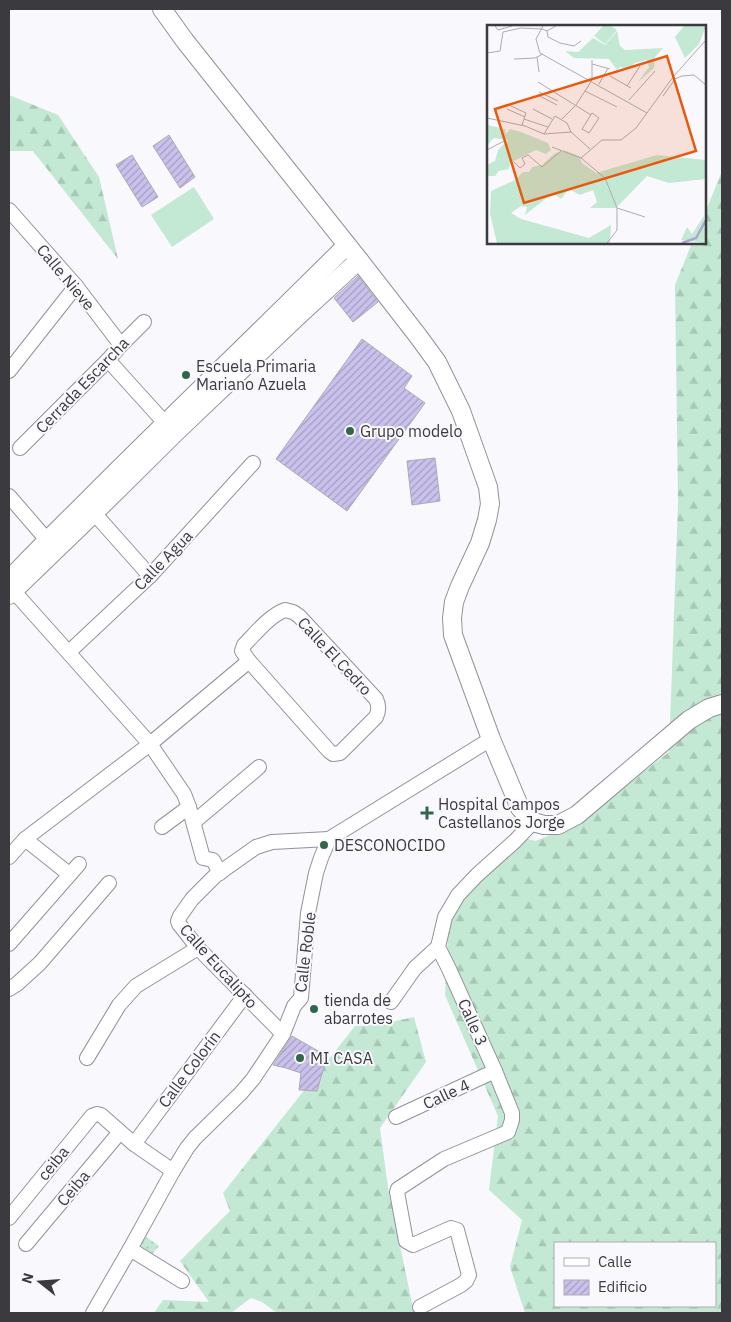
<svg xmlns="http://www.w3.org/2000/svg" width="731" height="1322" viewBox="0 0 731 1322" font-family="'IBM Plex Sans',sans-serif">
<defs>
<pattern id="forest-firs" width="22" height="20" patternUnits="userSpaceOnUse" patternTransform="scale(1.25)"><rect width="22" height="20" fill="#c3e8d3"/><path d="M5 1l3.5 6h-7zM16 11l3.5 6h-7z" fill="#a8c8b6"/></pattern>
<pattern id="park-dots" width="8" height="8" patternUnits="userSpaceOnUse" patternTransform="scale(1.25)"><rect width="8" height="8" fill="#c3e8d3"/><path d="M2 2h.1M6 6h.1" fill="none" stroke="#a8c8b6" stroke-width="1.8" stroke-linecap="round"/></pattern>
<pattern id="building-hatch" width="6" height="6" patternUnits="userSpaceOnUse" patternTransform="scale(1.25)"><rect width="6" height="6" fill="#cac1ed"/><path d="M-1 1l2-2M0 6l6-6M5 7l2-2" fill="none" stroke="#a59ec1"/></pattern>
</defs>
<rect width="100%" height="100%" fill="#f9f8fd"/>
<!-- forest -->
<g fill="url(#forest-firs)" fill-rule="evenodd">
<path d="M9,95L58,115L99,177L118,259L33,151H9Z"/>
<path d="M722,171V1313H525L510,1267L522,1220L489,1190L498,1116L445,995L449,912L516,835L535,841L573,826L669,752L678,503L675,285L692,243L705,242V213ZM555,1243H715V1306H555Z"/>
<path d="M414,1017L426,1062L380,1128L388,1188L414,1313H277L262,1302L251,1298L231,1313H154L163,1300L209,1302L180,1261L230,1211L223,1193L355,1026L382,1024Z"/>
</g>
<!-- park -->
<path fill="url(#park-dots)" d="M142,1234L159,1246L148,1259L133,1249Z"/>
<!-- pitch -->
<path fill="#c3e8d3" d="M194,187L214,219L172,247L151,215Z"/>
<!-- building -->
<g fill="url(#building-hatch)" stroke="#acaab6">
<path d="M169,135L195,177L180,188L153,146Z"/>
<path d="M132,155L158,197L142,207L116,165Z"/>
<path d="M358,276L378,302L353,322L334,298Z"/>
<path d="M362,339L412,376L404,388L425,403L347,511L276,459Z"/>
<path d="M435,458L440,501L412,505L407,461Z"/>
<path d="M292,1036L327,1056L317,1091L299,1090L301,1073L286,1068L273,1065Z"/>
</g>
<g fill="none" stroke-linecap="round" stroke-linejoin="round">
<!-- minor casing -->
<g stroke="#93919c" stroke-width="16">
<g id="minor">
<path d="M9,210L76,286L121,345"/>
<path d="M108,360L165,423L172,428"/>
<path d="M9,371L76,286"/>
<path d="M20,448L108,360L121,345L144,322"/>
<path d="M9,496L47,540"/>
<path d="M94,513L150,576"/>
<path d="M9,586L150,744L184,794L189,807L203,858L213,860L220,873"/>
<path d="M285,610L293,612L299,616L376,699C379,706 379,710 376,717L340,753L333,754L329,751L249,661L242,651L244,645C256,633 269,616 285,610Z"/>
<path d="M69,652L150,576L253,463"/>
<path d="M194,822L259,767"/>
<path d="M162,827L189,807"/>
<path d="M25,839L69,874"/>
<path d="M9,857L25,839L150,744L249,661"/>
<path d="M9,944L79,864"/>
<path d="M9,989L17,984L40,963L109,883"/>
<path d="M391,1002L415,968L438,947"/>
<path d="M283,1034L198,948L179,924L178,921L180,916L192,899L215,876L256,847L272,842L329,839"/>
<path d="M87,1058L119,1005L136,986L198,948"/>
<path d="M396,1117L495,1071"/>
<path d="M134,1144L245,995"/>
<path d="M9,1218L92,1116L97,1114L101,1115L134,1144L173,1171"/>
<path d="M26,1244L120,1132"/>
<path d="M130,1249L182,1281"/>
<path d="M420,1307L461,1285L466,1281L469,1275L457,1230L451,1228L413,1245L406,1241L397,1192L398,1189L444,1159L508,1132L512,1120V1113L495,1071L449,969L438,947L445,917L458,895L477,875L515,841L533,822"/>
<path d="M93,1313L130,1249L173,1171L187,1148L195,1138L241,1093L253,1079L283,1034L294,1006L301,998L308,913L316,873L321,858L329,839L491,739"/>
</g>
</g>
<!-- major casing -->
<g stroke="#93919c" stroke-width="20">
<g id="major">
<path d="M162,9L185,41L359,260L418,336L437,362L461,411L488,487L490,504L487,520L480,543L460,586L454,602L452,618L453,635L491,739L520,808L533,822L544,825H558L577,815L689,720L709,708L722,704"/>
<path d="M10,579C36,551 63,525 90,498C175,413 262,330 347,245"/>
<path d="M9,595L94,513L177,431L299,315L359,260"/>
</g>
</g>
<!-- minor -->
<use href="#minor" stroke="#fff" stroke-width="14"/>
<!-- major -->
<use href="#major" stroke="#fff" stroke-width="18"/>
</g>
<!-- markers -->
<g fill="#31664c" stroke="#f9f8fd" stroke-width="2">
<circle cx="186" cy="375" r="5"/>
<circle cx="350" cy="431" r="5"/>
<path d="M424.5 805.5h5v5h5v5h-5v5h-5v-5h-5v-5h5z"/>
<circle cx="324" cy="845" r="5"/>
<circle cx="314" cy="1009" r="5"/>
<circle cx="300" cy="1058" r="5"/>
</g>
<g text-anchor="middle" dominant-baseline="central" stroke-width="4" stroke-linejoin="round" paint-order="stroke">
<!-- street labels -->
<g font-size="16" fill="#3b3a3f" stroke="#f9f8fd">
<text transform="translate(66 277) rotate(50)">Calle Nieve</text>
<text transform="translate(82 385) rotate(-46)">Cerrada Escarcha</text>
<text transform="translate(163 560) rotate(-46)">Calle Agua</text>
<text transform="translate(335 656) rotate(47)">Calle El Cedro</text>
<text transform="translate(305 952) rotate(-83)">Calle Roble</text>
<text transform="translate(219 966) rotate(48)">Calle Eucalipto</text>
<text transform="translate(473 1022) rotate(66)">Calle 3</text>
<text transform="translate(189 1069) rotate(-53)">Calle Colorín</text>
<text transform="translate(446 1094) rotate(-25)">Calle 4</text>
<text transform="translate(53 1163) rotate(-51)">ceiba</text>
<text transform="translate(73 1188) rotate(-50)">Ceiba</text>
</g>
<!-- poi labels -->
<g font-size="16" fill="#3b3a3f" stroke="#f9f8fd" text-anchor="start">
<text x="196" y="366">Escuela Primaria<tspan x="196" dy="18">Mariano Azuela</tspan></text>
<text x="360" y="431">Grupo modelo</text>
<text x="438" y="804">Hospital Campos<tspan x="438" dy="18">Castellanos Jorge</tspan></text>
<text x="334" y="845">DESCONOCIDO</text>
<text x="324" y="1000">tienda de<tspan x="324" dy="18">abarrotes</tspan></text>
<text x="310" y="1058">MI CASA</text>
</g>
</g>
<!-- overview -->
<g transform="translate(487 25)">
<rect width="219" height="219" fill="#f9f8fd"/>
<path d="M197,1H219L212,19L198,33L188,12ZM130,6L133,21L138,25L176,23L168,32L167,43L151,57L162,42L160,35L148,38L141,44L133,42L130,45L122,34L87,33L78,26L91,27L106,13L118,20ZM0,100L18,104L19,109L23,104L34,107L61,118L64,125L59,129L49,125L23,138L22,144L12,146L8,151H0V140L8,136L11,125L21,115L7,113L0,120ZM79,126L92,131L95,138L109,148L170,130L219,135V154L182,158L160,151L129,183H103L110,177L106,165L93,170L82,164L74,174L66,168L38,190L40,182L34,181L24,188L34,194L102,213L124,200L123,218H10L3,189L4,166L28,155L36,147H42L45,142L55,140L68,128ZM217,191L219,218L194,215L200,202L205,209Z" fill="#c3e8d3"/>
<path d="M116,1H124L130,5L118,19L107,11Z" fill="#c3e8d3"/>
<path fill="none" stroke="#afa6d0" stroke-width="2.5" d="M195,218L209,213L219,195"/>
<path fill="none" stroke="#adacb1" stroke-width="1" d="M8,1L11,5L25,1M56,1L49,14L53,28L160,88M55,4L60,6L69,1M60,6L61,12L73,18L87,21L94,16M0,28L13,26L16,7L34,3L55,4M50,32L52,47M27,34L48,33L56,29M105,39L123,44M123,51L144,63M51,57L104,90M112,59L121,43M140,61L153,41M98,66L130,82M52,67L71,76M51,70L70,80M176,71L188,54L195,51L207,50L219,60M142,75L168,46M22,80L39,88L35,100M20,84L38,92M46,84L65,94M105,88L112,93L102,108L95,104ZM0,93L38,101L57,109L84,107L103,124M37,94L61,102M75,94L89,80L105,55V35M57,109L68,91L80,98L84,107M65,122L94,133M0,125L17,116M27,137L33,143L38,139L35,133L41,130L55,142L74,126M130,183L158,192M120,218L130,205V183L118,153L94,133L115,115H134L149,103L186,52L219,15"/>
<path fill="#e8590c" fill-opacity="0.15" stroke="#e8590c" stroke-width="2.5" d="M180,31L209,126L37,178L8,84Z"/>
<rect width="219" height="219" fill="none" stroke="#3b3a3f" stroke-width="2.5"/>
</g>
<!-- border -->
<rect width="731" height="1322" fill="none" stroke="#3b3a3f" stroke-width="20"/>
<!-- legend -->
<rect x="554" y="1242" width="162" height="65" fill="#f9f8fd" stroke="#adacb1"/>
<rect x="564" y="1258" width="25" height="8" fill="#ffffff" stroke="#adacb1"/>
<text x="598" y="1267" font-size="15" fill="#3b3a3f">Calle</text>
<rect x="564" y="1280" width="25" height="15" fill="url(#building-hatch)" stroke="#adacb1"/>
<text x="598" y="1292" font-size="15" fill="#3b3a3f">Edificio</text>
<!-- north arrow -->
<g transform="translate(40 1282) rotate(287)" stroke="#f9f8fd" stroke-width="4" paint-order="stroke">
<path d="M0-4L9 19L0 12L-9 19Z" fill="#3b3a3f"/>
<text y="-8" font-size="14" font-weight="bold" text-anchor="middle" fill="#3b3a3f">N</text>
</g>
</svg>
